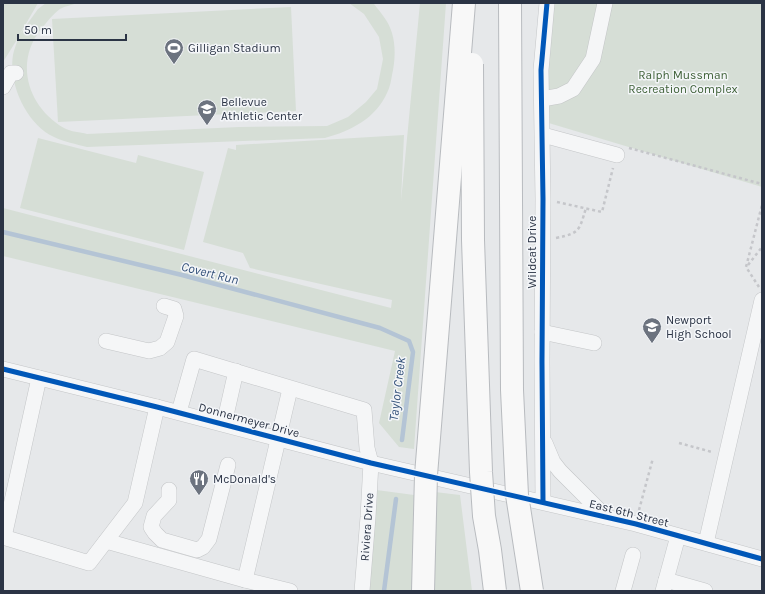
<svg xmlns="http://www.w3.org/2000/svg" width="765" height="594" viewBox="0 0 765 594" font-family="Karla,sans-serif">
<rect width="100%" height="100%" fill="#e6e8ea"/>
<!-- green -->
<g fill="#d6ded6">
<path d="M3,3H38L20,34L38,9L46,3H78C72,5 65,6 60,9C53,14 47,22 41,29C14,63 28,107 64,128C71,132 80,132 87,134L239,127L327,126L348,117L366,102L377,89L383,59L379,37L364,14L349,3L374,4C381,13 389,22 392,33C396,46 395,62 392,75C391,81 390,87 387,93C376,118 351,131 325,138L87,147C76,144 64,142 54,137C27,125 8,84 13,55C14,49 17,43 18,38L3,62Z"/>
<path d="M420,3H446L414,449L399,447L379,423L395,351L3,256V208L391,308L392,300L250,268L243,253L203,242L228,148L236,150V145L404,135L401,201Z"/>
<path d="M547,3H762V187L542,121Z"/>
<path d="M291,7L296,111L58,122L52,19Z"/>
<path d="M38,138L136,163L138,155L204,172L184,250L20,208Z"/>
<path d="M369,489L414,495L412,591H362Z"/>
<path d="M435,492L460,495L472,591H430Z"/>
</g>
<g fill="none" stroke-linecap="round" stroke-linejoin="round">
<!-- stream -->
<g stroke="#b4c4d5" stroke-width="4.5">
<path d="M3,232L182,275L380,328L409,341L413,352L402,440"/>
<path d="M384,591L396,499"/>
</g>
<!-- minor casing -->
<g stroke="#c4c6c8" stroke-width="16">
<g id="minor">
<path d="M3,87L11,73H16"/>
<path d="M542,99L559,96L573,89L593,59L605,3"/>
<path d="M543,135L617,155"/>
<path d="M542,332L594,343"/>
<path d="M106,341L149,351L160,348L167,342L176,316L174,309L164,306"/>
<path d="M3,369L157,407L371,463L636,524L762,559"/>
<path d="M179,412L194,359L364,410L367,448L371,463L368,517L362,591"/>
<path d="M224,424L236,371"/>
<path d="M545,443L553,462L560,471L606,517"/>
<path d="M169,490V500L154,516L151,527L155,533L162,540L197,550L203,547L209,539L228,465"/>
<path d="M543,502L542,362L543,199L541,70L547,3"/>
<path d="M3,537L89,563L135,503L157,407"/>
<path d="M4,537L39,378"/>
<path d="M106,541L245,580L290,591"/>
<path d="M706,543L762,300"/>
<path d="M245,580L290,389"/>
<path d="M666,580L705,591"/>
<path d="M623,591L633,555"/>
<path d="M663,591L678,536"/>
</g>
</g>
<!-- path -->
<g stroke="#c5c6ca" stroke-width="2.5" stroke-dasharray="3 3" stroke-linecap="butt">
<path d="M629,148L762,184"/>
<path d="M557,202L602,212L613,168"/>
<path d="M556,238C580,233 579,231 586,208"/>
<path d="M748,265L762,247"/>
<path d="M759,287L746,267L762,205"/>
<path d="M679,443L712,452"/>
<path d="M639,510L653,458"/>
</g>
<!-- minor -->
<use href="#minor" stroke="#f5f6f7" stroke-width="15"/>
<!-- highway-bridge casing -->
<g stroke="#b8bbbf" stroke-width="24" stroke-linecap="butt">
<g id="highway-bridge">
<path d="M510,3L512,390L517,495L532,591"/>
<path d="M472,64L473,240L481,472L484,516L490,550L495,591"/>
<path d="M423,591L426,475L464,3"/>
</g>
</g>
<!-- highway-bridge -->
<use href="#highway-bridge" stroke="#f8f8f8" stroke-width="22"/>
<!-- cycleway casing -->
<g stroke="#f4f6f9" stroke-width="8">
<g id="cycleway">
<path d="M3,369L157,407L371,463L636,524L762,559"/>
<path d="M543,502L542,362L543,199L541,70L547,3"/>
</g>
</g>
<!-- cycleway -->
<use href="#cycleway" stroke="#0057b8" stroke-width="5"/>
</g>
<!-- icons -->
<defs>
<g id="stadium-pin" transform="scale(1)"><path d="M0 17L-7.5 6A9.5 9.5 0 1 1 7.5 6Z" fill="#6c737f" stroke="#f4f6f9"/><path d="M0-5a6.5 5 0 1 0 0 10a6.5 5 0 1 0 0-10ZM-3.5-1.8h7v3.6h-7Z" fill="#fff"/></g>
<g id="school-pin" transform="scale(1)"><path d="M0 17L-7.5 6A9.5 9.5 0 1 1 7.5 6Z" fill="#6c737f" stroke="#f4f6f9"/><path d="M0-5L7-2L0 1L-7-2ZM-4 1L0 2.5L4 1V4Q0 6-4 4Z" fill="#fff"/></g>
<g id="restaurant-pin" transform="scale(1)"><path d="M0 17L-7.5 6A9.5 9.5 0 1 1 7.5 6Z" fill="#6c737f" stroke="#f4f6f9"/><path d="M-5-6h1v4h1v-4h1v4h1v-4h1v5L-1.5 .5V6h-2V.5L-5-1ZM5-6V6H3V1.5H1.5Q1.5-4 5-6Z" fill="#fff"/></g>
</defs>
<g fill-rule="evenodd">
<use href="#stadium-pin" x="174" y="48"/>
<use href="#school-pin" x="207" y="109"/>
<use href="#school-pin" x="652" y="327"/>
<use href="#restaurant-pin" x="199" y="479"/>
</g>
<g text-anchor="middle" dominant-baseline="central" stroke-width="3" stroke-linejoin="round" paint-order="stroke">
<!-- poi labels -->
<g font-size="12" fill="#2b3445" stroke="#f4f6f9" text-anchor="start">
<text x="188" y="48">Gilligan Stadium</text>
<text x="221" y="102">Bellevue<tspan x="221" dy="14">Athletic Center</tspan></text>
<text x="666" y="320">Newport<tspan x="666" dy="14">High School</tspan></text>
<text x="213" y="479">McDonald's</text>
</g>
<!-- park labels -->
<g font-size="12" fill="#3f6138" stroke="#f4f6f9">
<text x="683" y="75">Ralph Mussman<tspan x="683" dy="14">Recreation Complex</tspan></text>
</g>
<!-- street labels -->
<g font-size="12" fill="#2b3445" stroke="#f4f6f9">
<text transform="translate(532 252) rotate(-90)">Wildcat Drive</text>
<text transform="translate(249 420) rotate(15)">Donnermeyer Drive</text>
<text transform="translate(629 513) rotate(14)">East 6th Street</text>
<text transform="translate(367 527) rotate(-86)">Riviera Drive</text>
</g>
<!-- water labels -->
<g font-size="13" font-style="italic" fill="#34527a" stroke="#f4f6f9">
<text transform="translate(210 273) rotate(14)">Covert Run</text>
<text transform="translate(397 389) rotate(-83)">Taylor Creek</text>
</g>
</g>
<!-- border -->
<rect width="765" height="594" fill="none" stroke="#2b3445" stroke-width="8"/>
<!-- scale -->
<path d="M18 34v6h108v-6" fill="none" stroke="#2b3445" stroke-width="2"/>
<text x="24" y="34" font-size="12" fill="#2b3445" stroke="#f4f6f9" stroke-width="3" paint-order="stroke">50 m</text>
</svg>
